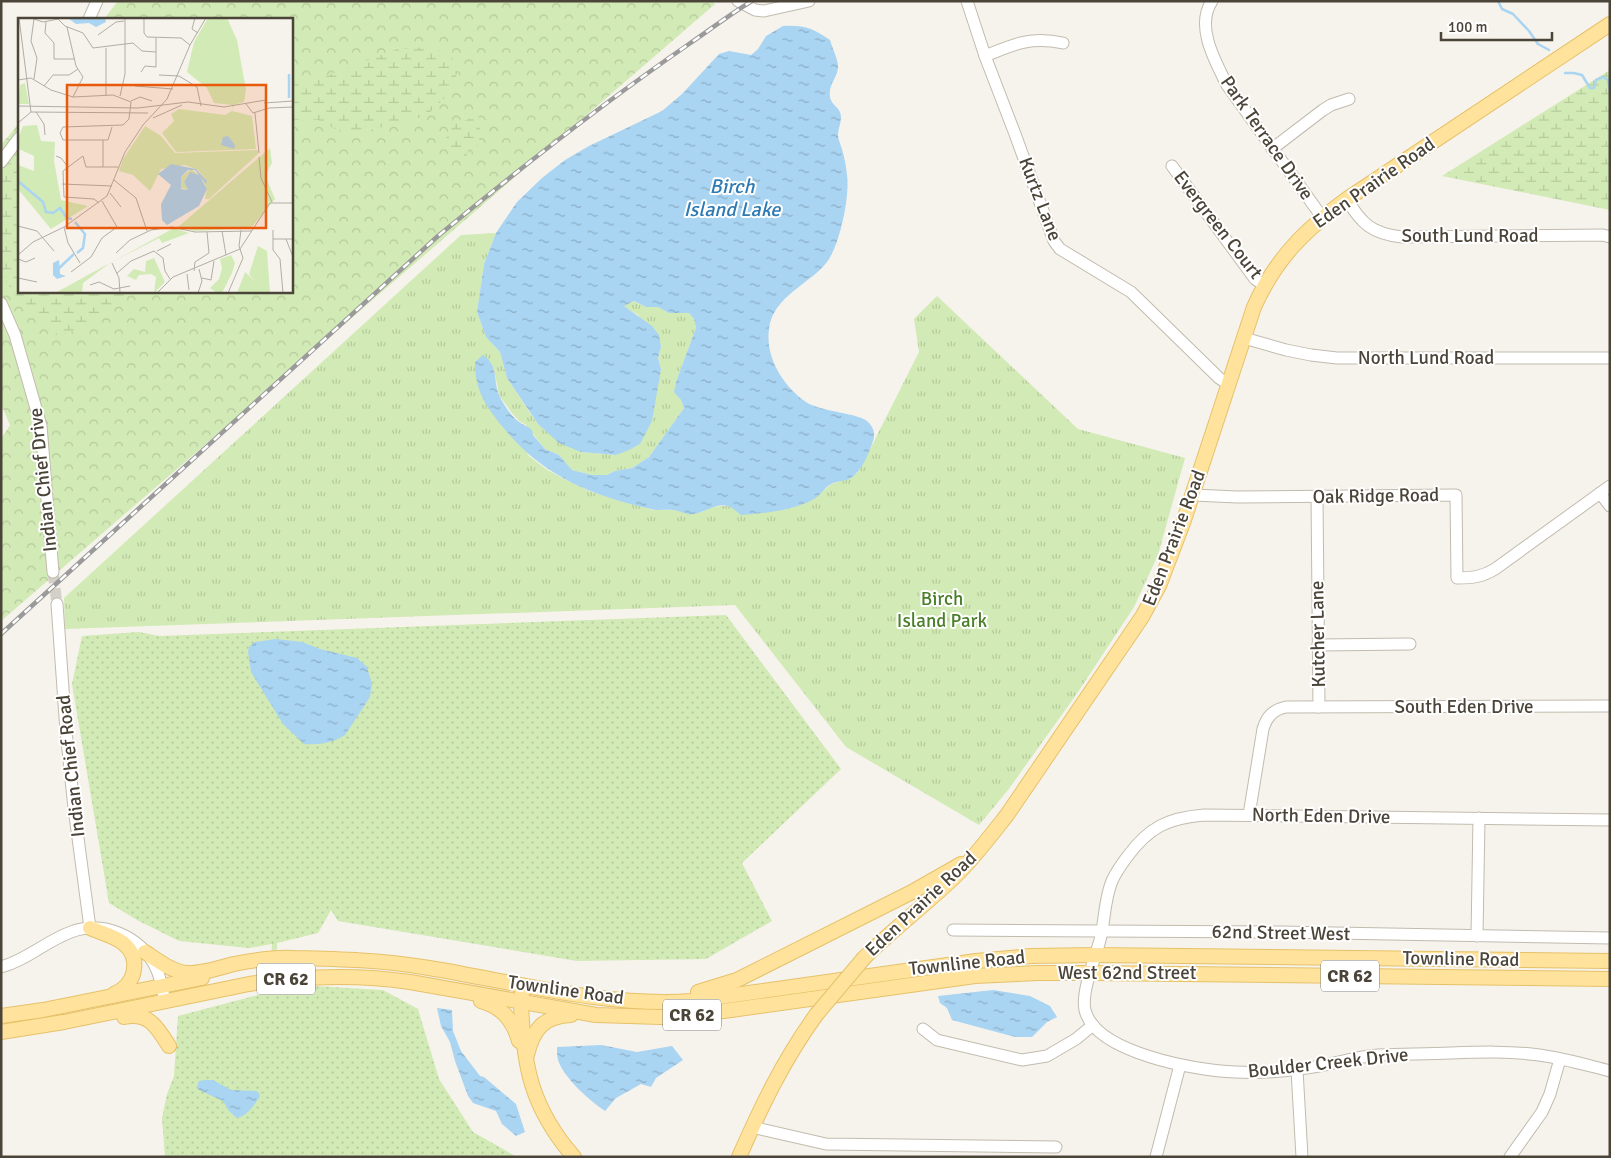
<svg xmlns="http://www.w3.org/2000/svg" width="1611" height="1158" viewBox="0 0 1611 1158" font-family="Signika,sans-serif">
<defs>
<pattern id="grass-dots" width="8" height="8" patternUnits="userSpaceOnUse" patternTransform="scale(1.25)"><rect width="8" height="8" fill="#d2eab5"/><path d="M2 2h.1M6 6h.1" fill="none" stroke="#b6ca9c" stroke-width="1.8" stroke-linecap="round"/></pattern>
<pattern id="forest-crowns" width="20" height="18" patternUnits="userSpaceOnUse" patternTransform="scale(1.25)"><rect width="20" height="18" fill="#d2eab5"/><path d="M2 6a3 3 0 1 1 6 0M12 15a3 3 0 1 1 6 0" fill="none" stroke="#b6ca9c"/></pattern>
<pattern id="wetland-marsh" width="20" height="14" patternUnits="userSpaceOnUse" patternTransform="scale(1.25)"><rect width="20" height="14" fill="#d2eab5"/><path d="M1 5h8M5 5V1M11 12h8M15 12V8" fill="none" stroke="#b6ca9c"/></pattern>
<pattern id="park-tufts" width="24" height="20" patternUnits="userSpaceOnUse" patternTransform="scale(1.25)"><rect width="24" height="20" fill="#d2eab5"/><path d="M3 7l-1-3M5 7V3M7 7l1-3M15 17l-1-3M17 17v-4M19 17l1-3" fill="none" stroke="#b6ca9c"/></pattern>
<pattern id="water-ripples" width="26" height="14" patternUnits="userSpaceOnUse" patternTransform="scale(1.25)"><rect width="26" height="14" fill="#a9d4f2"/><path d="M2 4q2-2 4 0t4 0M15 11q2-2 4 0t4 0" fill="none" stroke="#8caec5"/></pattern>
</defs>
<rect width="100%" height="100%" fill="#f6f3ec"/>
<!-- grass -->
<path fill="url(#grass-dots)" d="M726,615L841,769L742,863L772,921L706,959L577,961L338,921L331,910L318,933L277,943L275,992L313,986L383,990L418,1009L439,1079L473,1132L517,1157H165L162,1118L167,1094L174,1076L178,1016L269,992L272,944L249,948L179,941L137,920L109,903L72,684L82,636L139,632L159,636Z"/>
<!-- forest -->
<path fill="url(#forest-crowns)" d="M118,1H712L715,4L1,621V439L10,425L1,404V145L19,123V291H291V19H104Z"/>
<!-- wetland -->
<g fill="url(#wetland-marsh)">
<path d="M434,47L452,58L458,69L451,92L426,116L354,134L333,128L318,120H296L291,122V79L311,80L326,76L397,49Z"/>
<path d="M1610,70V210L1442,176Z"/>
<path d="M478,114L480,128L479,143L477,146L470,149L466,157H462L451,152L446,139L453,125L469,119Z"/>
<path d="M19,146V291H136L108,309L105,308C90,320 75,335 55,335L28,310L14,293L1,274V172Z"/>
</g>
<!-- park -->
<path fill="url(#park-tufts)" d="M496,233L484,264L477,312L486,337L500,352L507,378L528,410L538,424L581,452L616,455L640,444L661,369L658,358L661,347L638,315L623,306L633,301L646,307H658L669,313H689L694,319L696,328L677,379L675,392L681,400L684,408L649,457L632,468L615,471L607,475H592L572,470L559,455L545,449L525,424L520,422L511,412L499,395L494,369L475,362L529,456L546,469L562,478L592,492L653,510H675L690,514L702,512L711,507L815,498L831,484L851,478L859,471L919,352L914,319L937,296L1078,429L1185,458L1158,555L1134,607L1076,695L1008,790L979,825L846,747L735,605L65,629L64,598L461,235Z"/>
<!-- water -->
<g fill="url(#water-ripples)">
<path d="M783,26C805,25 812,28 830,40C832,47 837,57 838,65C839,77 828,83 830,97C831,104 837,106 840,112C843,120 838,127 838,135C838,140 842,147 843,153C845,160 846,167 847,175C850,196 840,245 827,262C809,285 773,296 769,329C765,357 783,386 806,402C812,406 821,408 828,410C836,412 862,416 867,421C873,426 876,434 873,441C869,453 861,473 849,479C844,481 837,481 831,484C825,487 821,495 814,499C792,511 765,513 741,515C737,512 732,507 728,506C714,502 702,516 688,514C683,513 679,511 674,510C666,509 658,511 651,509C590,495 542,476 502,426C485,405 475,390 475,362L483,355C500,367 492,381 500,397C504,405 511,416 519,422C523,425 528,426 532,430L533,435L545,449L559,455L572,470L592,475H607L615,471L632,468L649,457L684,408L681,400L674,392L677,379L696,328L694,319L689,313H669L658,307H646L634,301L624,306L652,326L659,335L661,347L658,358L661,369L652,421L640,444L629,450L616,455L581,452L559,443L538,424L507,378L500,352L486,337L477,312L484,264L496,233L517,202L542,178L565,160L589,146L662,111L682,94L719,54L729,51L751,55L758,49L766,36Z"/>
<path d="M276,639L302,642L320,649L357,658L367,667L372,684L370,697L345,735C333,743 318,745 304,744L283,724L251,672L248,651L249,647L255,642Z"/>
<path d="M993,990L1030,996L1050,1006L1057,1017L1047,1022L1032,1037H1015L952,1020L947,1008L940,1003L938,996Z"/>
<path d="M437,1008L452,1010L453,1031L461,1051L480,1076L484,1077L516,1104L525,1132L516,1136L502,1124L496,1111L473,1103L468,1096L455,1061L450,1042L441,1026Z"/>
<path d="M601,1045L637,1052L672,1046L683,1060L656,1078L651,1087L641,1084L616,1098L605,1111C589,1100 564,1078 558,1060C557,1056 557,1051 557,1047Z"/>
<path d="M205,1080H213L231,1090L256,1091L259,1093L260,1096C254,1105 248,1116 237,1118L229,1111L223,1101L199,1090L197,1087L199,1081Z"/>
</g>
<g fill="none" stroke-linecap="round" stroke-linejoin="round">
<!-- stream -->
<g stroke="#a9d4f2" stroke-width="2.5">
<path d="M1498,1L1502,9L1513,14L1529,31L1538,44L1549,50"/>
<path d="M1565,73H1574L1582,75L1590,88H1594L1596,80L1603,77L1608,80L1610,92"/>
</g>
<!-- minor-tunnel -->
<path stroke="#d4d0c8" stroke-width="11" stroke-dasharray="11 5.5" stroke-linecap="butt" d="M53,572L57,604"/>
<!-- minor casing -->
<g stroke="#c2bbae" stroke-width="13">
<g id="minor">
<path d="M738,1L755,10L764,11L809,1"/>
<path d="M967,1L985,56L1015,134L1054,241L1060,249L1131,292L1219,378L1228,384"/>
<path d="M1212,1C1195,26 1215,61 1227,85L1322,217"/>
<path d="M89,19L97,1"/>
<path d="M985,56C1014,44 1031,36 1063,43"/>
<path d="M1272,149L1323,110L1331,105L1349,99"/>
<path d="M1,162L19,138"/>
<path d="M1172,166L1255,279L1264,285"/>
<path d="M1347,199C1361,224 1373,234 1402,237L1603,235L1610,237"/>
<path d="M1,303L15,335L41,426L53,572"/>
<path d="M1244,338L1286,350L1311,355L1337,358H1610"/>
<path d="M1600,493L1610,506"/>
<path d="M1194,495L1237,497L1456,495L1457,578C1472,578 1482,577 1495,569L1610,486"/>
<path d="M1317,496L1319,707"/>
<path d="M57,604L66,731L74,808L90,928"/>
<path d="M1318,645L1410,644"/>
<path d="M1249,815L1263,729C1267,716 1273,710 1286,707L1610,706"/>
<path d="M1610,820L1204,815C1168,818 1149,827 1127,857C1121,865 1116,872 1112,881C1104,900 1105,921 1100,940C1095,959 1081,992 1085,1010C1095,1053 1198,1071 1235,1072C1256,1073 1278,1072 1299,1069C1326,1067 1351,1057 1378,1055C1402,1054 1427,1054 1451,1053C1480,1052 1510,1051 1539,1055C1563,1058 1586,1065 1610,1071"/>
<path d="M953,930L1280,932L1610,938"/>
<path d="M1477,936L1479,818"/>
<path d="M1,967C27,960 46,941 71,932C103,920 141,936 156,968C161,978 162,990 165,1001"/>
<path d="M923,1029L937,1040L1022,1060L1047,1056L1076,1039L1093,1025"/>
<path d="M1297,1070L1302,1157"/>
<path d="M752,1127L826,1144L1056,1147"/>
<path d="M1156,1157L1180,1065"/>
<path d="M1510,1157L1542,1112L1550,1094L1560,1059"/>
</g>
</g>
<!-- major casing -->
<g stroke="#e6c16a" stroke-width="16">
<g id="major">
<path d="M90,928C101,933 114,936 123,943C142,958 136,985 114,994"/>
<path d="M145,952C157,960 171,971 186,973C201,974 219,968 234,964C254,960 274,957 294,958C340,959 383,960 429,968C515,982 604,1007 691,1001L976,961L1031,956L1095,955L1610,961"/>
<path d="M864,958C890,932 920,909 947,884C969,864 988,839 1007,815L1142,617L1159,586L1183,523L1254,307C1276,258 1305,230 1347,199L1610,24"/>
<path d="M698,992L737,980L912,892L961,864"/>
<path d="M522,993L521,1002C523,1065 531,1108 574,1157"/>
<path d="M481,1001C502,1007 513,1020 519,1041"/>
<path d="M1,1016L43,1010L202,978"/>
<path d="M124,1017C149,1012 157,1027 169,1046"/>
<path d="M1,1032L64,1022L249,984C302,976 356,974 410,982L596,1015L661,1017L724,1011L975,976L1038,973H1091L1610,979"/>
<path d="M527,1055C533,1029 544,1016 571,1015"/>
<path d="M739,1157C762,1105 783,1061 816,1015"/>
</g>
</g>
<!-- minor -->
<use href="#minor" stroke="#fff" stroke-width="11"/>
<!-- major -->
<use href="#major" stroke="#ffe39c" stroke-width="14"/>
<!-- rail casing -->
<g stroke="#9a9a9a" stroke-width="4.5">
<path id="rail" d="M1,634L438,236C519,169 602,104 689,44C710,30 730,14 752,1"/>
</g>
<!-- rail -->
<use href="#rail" stroke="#fff" stroke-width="2.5" stroke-dasharray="8" stroke-linecap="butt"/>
<!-- major-bridge casing -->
<g stroke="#e6c16a" stroke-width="16" stroke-linecap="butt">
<path id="major-bridge" d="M816,1015L864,958"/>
</g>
<!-- major-bridge -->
<use href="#major-bridge" stroke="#ffe39c" stroke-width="14"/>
</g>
<g text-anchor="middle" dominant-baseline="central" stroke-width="4" stroke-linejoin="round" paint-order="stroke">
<!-- shield labels -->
<g fill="#fff" stroke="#817c74" stroke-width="1">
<rect x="1321" y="960.5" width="58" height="31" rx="4"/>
<rect x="257" y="963.5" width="58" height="31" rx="4"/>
<rect x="663" y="999.5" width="58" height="31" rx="4"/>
</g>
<g font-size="18" font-weight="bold" fill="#4b4439">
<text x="1350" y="976">CR 62</text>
<text x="286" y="979">CR 62</text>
<text x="692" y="1015">CR 62</text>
</g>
<!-- street labels -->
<g font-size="19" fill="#4b4439" stroke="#fff">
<text transform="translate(1267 138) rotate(55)">Park Terrace Drive</text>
<text transform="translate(1374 183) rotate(-35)">Eden Prairie Road</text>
<text transform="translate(1040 199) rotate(69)">Kurtz Lane</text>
<text transform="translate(1218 225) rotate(52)">Evergreen Court</text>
<text x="1470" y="236">South Lund Road</text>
<text x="1426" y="358">North Lund Road</text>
<text transform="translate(43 480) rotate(-96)">Indian Chief Drive</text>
<text transform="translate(1376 496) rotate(-1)">Oak Ridge Road</text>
<text transform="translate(1174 538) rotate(-69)">Eden Prairie Road</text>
<text transform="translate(1318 634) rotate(-91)">Kutcher Lane</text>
<text x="1464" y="707">South Eden Drive</text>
<text transform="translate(71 766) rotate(-96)">Indian Chief Road</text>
<text transform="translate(1321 816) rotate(1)">North Eden Drive</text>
<text transform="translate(921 904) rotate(-43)">Eden Prairie Road</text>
<text transform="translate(1281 933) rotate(1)">62nd Street West</text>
<text transform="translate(1461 959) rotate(1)">Townline Road</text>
<text transform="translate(967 963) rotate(-6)">Townline Road</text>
<text x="1127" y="973">West 62nd Street</text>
<text transform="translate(566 990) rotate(8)">Townline Road</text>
<text transform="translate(1328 1063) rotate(-6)">Boulder Creek Drive</text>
</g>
<!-- park labels -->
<g font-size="19" fill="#4a7f2a" stroke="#fff">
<text x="942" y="599">Birch<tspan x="942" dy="22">Island Park</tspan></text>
</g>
<!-- water labels -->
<g font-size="20" font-style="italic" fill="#2e7ab2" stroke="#fff">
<text x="732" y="186">Birch<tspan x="732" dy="23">Island Lake</tspan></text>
</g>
</g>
<!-- overview -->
<g transform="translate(18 18)">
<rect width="275" height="275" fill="#f6f3ec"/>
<path d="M190,0H209L219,22L228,72L226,84L215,87L214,93L234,98L238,131L158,134L144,115L156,103L153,96L161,91L207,97L214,93V87L196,85L189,70L169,54L176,24ZM240,228L249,233L252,275H236V262L231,256Z" fill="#d2eab5"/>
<path d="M7,65L11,86H0L2,67ZM252,130L254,145L247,157L257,181L233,210L177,213L160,209ZM156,210L171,215L144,225L141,220L94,244ZM213,237L217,245L214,255L204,275H199L192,270L201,261L204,250L202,241ZM136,240L147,264L136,275L138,259L133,256L121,257L118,262L109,258L116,251L127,254L128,243ZM92,245L65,265L64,275H37ZM227,254L236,262V275H219Z" fill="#d2eab5"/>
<path d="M19,107L23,123L37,124L36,143L43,182L70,188L33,211L0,171V147L16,153V138L1,131L0,120L5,108ZM240,168L251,183L239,199L192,203L195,195L217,193L221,180Z" fill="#d2eab5"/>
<path d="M127,108L143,118L157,135L240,132V136L191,181H187L189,171L185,163L172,154L166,164L171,172L162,170L163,159L173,151L189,163L180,152L167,147L143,151L132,173L115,157L101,153L105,141Z" fill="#d2eab5"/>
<path d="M50,0H87L88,4L78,9L71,5L58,6ZM210,118L217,127L216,131L203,127L205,119ZM153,146L178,151L189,163L188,166L177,152H170L163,159V171L170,172L166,164L172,154L181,157L189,171L181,188L149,207L144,202L143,186L153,167L140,156ZM41,242L42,256L48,258L39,261L35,257V245Z" fill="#a9d4f2"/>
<path fill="none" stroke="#a9d4f2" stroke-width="2.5" d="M271,56V80M0,163L25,184L28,194L35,195L42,190L49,200L54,201M57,204L67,216L65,230L59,235M39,252L56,236"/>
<path fill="none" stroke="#b2ada4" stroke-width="1" d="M13,0L25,4L40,1L47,8L65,15L75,30L115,25L124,33L138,34M126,0V15L129,19L163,20L172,27M177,0L174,11L180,15M28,4L27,15L36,25V41H57M49,9L58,48L65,59L55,79M80,17L98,4L106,3M123,54L127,48L138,49V20M141,57L161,58M161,58L179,69L183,88M16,61L19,40L13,23L16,1M0,62L13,60L33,72L55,79L95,77L113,84L111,101L105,107L45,109L42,115L45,122H90L94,109M26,68L35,57H51L60,51M117,68L155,71M88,78V30M102,78L107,56V0M113,83L122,79L134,83M246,85L275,83M228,86L235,95L251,90L275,89M0,88L120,90L170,84L206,89L248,82M13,94L130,95M18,94L26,106L27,117M237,95L241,135M135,100L164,87M0,105L13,94L1,0M85,122V149M38,138L43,140L50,149M241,139L243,160L254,184M96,162L118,180L129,213M44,166L94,168M92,175L103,189M81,185L76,181L46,179L45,153L65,138L68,149H100M0,208L19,213L36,233M46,209L50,225L62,245M255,212V232L262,241L265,275M204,213L208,237M255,221H275M268,221L275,239M139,233L153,226M98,235L112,222L133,212L154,209L177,214L234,213M0,237L15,224L46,209L89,178L107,134L125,107L149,81L172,27L188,0M0,241L8,244L17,240M94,245L101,260L102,275M176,253L177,244L191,235L189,214M53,254L73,239L84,220L99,209L84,183M99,255L113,243L136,233L145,240L147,253L152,261M169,256L171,272M0,260L19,264M184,260L193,262L196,243M72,267L81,264L96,271L112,268M139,275L155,259L222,231L252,185H275M180,275L184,263L181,251M210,275L225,240L221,228L223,212"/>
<path fill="#e8590c" fill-opacity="0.15" stroke="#e8590c" stroke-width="2.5" d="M49,67H248V210H49Z"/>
<rect width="275" height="275" fill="none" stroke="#4b4439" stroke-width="2.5"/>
</g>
<!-- border -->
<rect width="1611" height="1158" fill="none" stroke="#4b4439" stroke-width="5"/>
<!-- scale -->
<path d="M1441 32v8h111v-8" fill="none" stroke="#4b4439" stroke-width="2.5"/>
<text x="1448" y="32" font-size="15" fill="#4b4439" stroke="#ffffff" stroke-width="4" paint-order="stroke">100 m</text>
</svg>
